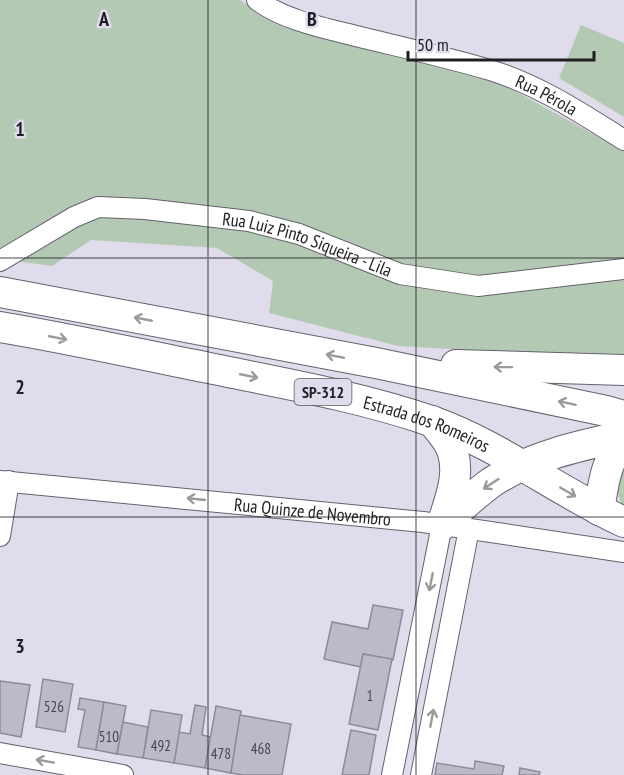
<svg xmlns="http://www.w3.org/2000/svg" width="624" height="775" viewBox="0 0 624 775" font-family="'PT Sans Narrow',sans-serif">
<rect width="100%" height="100%" fill="#e0dcec"/>
<!-- green -->
<g fill="#b4c9b3">
<path d="M0,0H240L264,17L480,72L624,151V359L398,346L269,313L273,281L217,248L91,240L52,266L0,259Z"/>
<path d="M581,25L624,43V117L559,78Z"/>
<path d="M624,457V504L621,503L614,482Z"/>
</g>
<!-- building -->
<g fill="#bdb9c8" stroke="#8e8a99" stroke-width="1.5">
<path d="M373,605L403,610L393,660L363,654L361,667L324,659L332,622L368,629Z"/>
<path d="M363,654L392,659L378,730L349,724Z"/>
<path d="M43,679L73,684L65,732L36,727Z"/>
<path d="M0,681L30,685L21,737L0,733Z"/>
<path d="M80,698L104,702L96,750L78,747L85,710L78,709Z"/>
<path d="M104,702L126,706L117,754L96,750Z"/>
<path d="M195,705L206,707L202,735L211,737L205,768L174,763L179,732L190,734Z"/>
<path d="M216,706L241,711L231,773L205,768Z"/>
<path d="M151,710L182,715L174,763L143,758Z"/>
<path d="M240,715L291,724L282,775H243L231,773Z"/>
<path d="M123,722L148,727L143,758L117,754Z"/>
<path d="M351,730L376,735L369,775H342Z"/>
<path d="M475,761L504,766L502,775H435L437,763L474,769Z"/>
<path d="M520,768L540,772L539,775H519Z"/>
</g>
<g fill="none" stroke-linecap="round" stroke-linejoin="round">
<!-- minor casing -->
<g stroke="#65616f" stroke-width="22">
<g id="minor">
<path id="s1" d="M257,0C284,20 324,28 356,36C401,47 446,57 490,70C539,85 581,113 624,140"/>
<path id="s2" d="M0,261L74,217L98,207L145,209L249,221L299,234L400,274L478,286L624,269"/>
<path id="s3" d="M0,481L423,522L624,552"/>
<path d="M0,536L9,481"/>
<path d="M0,753L123,775"/>
<path d="M392,775L442,525"/>
<path d="M421,775L469,529"/>
</g>
</g>
<!-- primary casing -->
<g stroke="#65616f" stroke-width="32">
<g id="primary">
<path d="M0,292L376,363L606,411L624,416"/>
<path id="s4" d="M0,327C72,339 143,355 214,369C287,384 361,397 431,421C500,445 558,492 624,522"/>
<path d="M456,365L624,370"/>
<path d="M432,421C440,431 450,441 453,453C460,477 449,502 442,525"/>
<path d="M599,510C604,481 605,463 624,439"/>
<path d="M442,525C458,510 474,495 492,482C532,456 578,446 624,436"/>
</g>
</g>
<!-- minor -->
<use href="#minor" stroke="#fff" stroke-width="20"/>
<!-- primary -->
<use href="#primary" stroke="#fff" stroke-width="30"/>
</g>
<!-- one-way arrows -->
<defs><path id="oneway-shaft" d="M-6 0H5M1.5-3L5.5 0L1.5 3" fill="none" stroke-width="1.6" stroke-linecap="round" stroke-linejoin="round" transform="scale(1.5)"/></defs>
<g stroke="#9a9a9c">
<use href="#oneway-shaft" transform="translate(143 319) rotate(-169)"/>
<use href="#oneway-shaft" transform="translate(58 338) rotate(11)"/>
<use href="#oneway-shaft" transform="translate(335 356) rotate(-169)"/>
<use href="#oneway-shaft" transform="translate(503 367) rotate(-179)"/>
<use href="#oneway-shaft" transform="translate(249 376) rotate(11)"/>
<use href="#oneway-shaft" transform="translate(567 403) rotate(-168)"/>
<use href="#oneway-shaft" transform="translate(491 484) rotate(147)"/>
<use href="#oneway-shaft" transform="translate(568 492) rotate(30)"/>
<use href="#oneway-shaft" transform="translate(196 499) rotate(-174)"/>
<use href="#oneway-shaft" transform="translate(431 582) rotate(101)"/>
<use href="#oneway-shaft" transform="translate(432 718) rotate(-79)"/>
<use href="#oneway-shaft" transform="translate(45 761) rotate(-170)"/>
</g>
<!-- grid -->
<path fill="none" stroke="#1f1e23" stroke-width="1.5" stroke-opacity="0.55" d="M208,0V775M416,0V775M0,258H624M0,517H624"/>
<g text-anchor="middle" dominant-baseline="central" stroke-width="5" stroke-linejoin="round" paint-order="stroke">
<!-- number labels -->
<g font-size="15" fill="#46454c">
<text x="370" y="695">1</text>
<text x="54" y="706">526</text>
<text x="109" y="736">510</text>
<text x="161" y="745">492</text>
<text x="261" y="748">468</text>
<text x="221" y="753">478</text>
</g>
<!-- shield labels -->
<rect fill="#e0dcec" stroke="#59575f" stroke-width="1.5" x="294.5" y="379" width="57" height="26" rx="4.5"/>
<g font-size="16" font-weight="bold" fill="#1f1e23">
<text x="323" y="392">SP-312</text>
</g>
<!-- street labels -->
<g font-size="18" fill="#1f1e23" stroke="#e0dcec">
<text stroke="none"><textPath href="#s1" startOffset="306">Rua Pérola</textPath></text>
<text stroke="none"><textPath href="#s2" startOffset="326">Rua Luiz Pinto Siqueira - Lila</textPath></text>
<text stroke="none"><textPath href="#s4" startOffset="438">Estrada dos Romeiros</textPath></text>
<text stroke="none"><textPath href="#s3" startOffset="314">Rua Quinze de Novembro</textPath></text>
</g>
</g>
<g font-size="20" text-anchor="middle" font-weight="bold" fill="#1f1e23" stroke="#e0dcec" stroke-width="5" stroke-linejoin="round" paint-order="stroke">
<text x="104" y="26">A</text>
<text x="312" y="26">B</text>
<text x="20" y="136">1</text>
<text x="20" y="394">2</text>
<text x="20" y="653">3</text>
</g>
<!-- scale -->
<path d="M408 51v9h186v-9" fill="none" stroke="#1f1e23" stroke-width="3"/>
<text x="417" y="51" font-size="18" fill="#1f1e23" stroke="#e0dcec" stroke-width="4.5" paint-order="stroke">50 m</text>
</svg>
